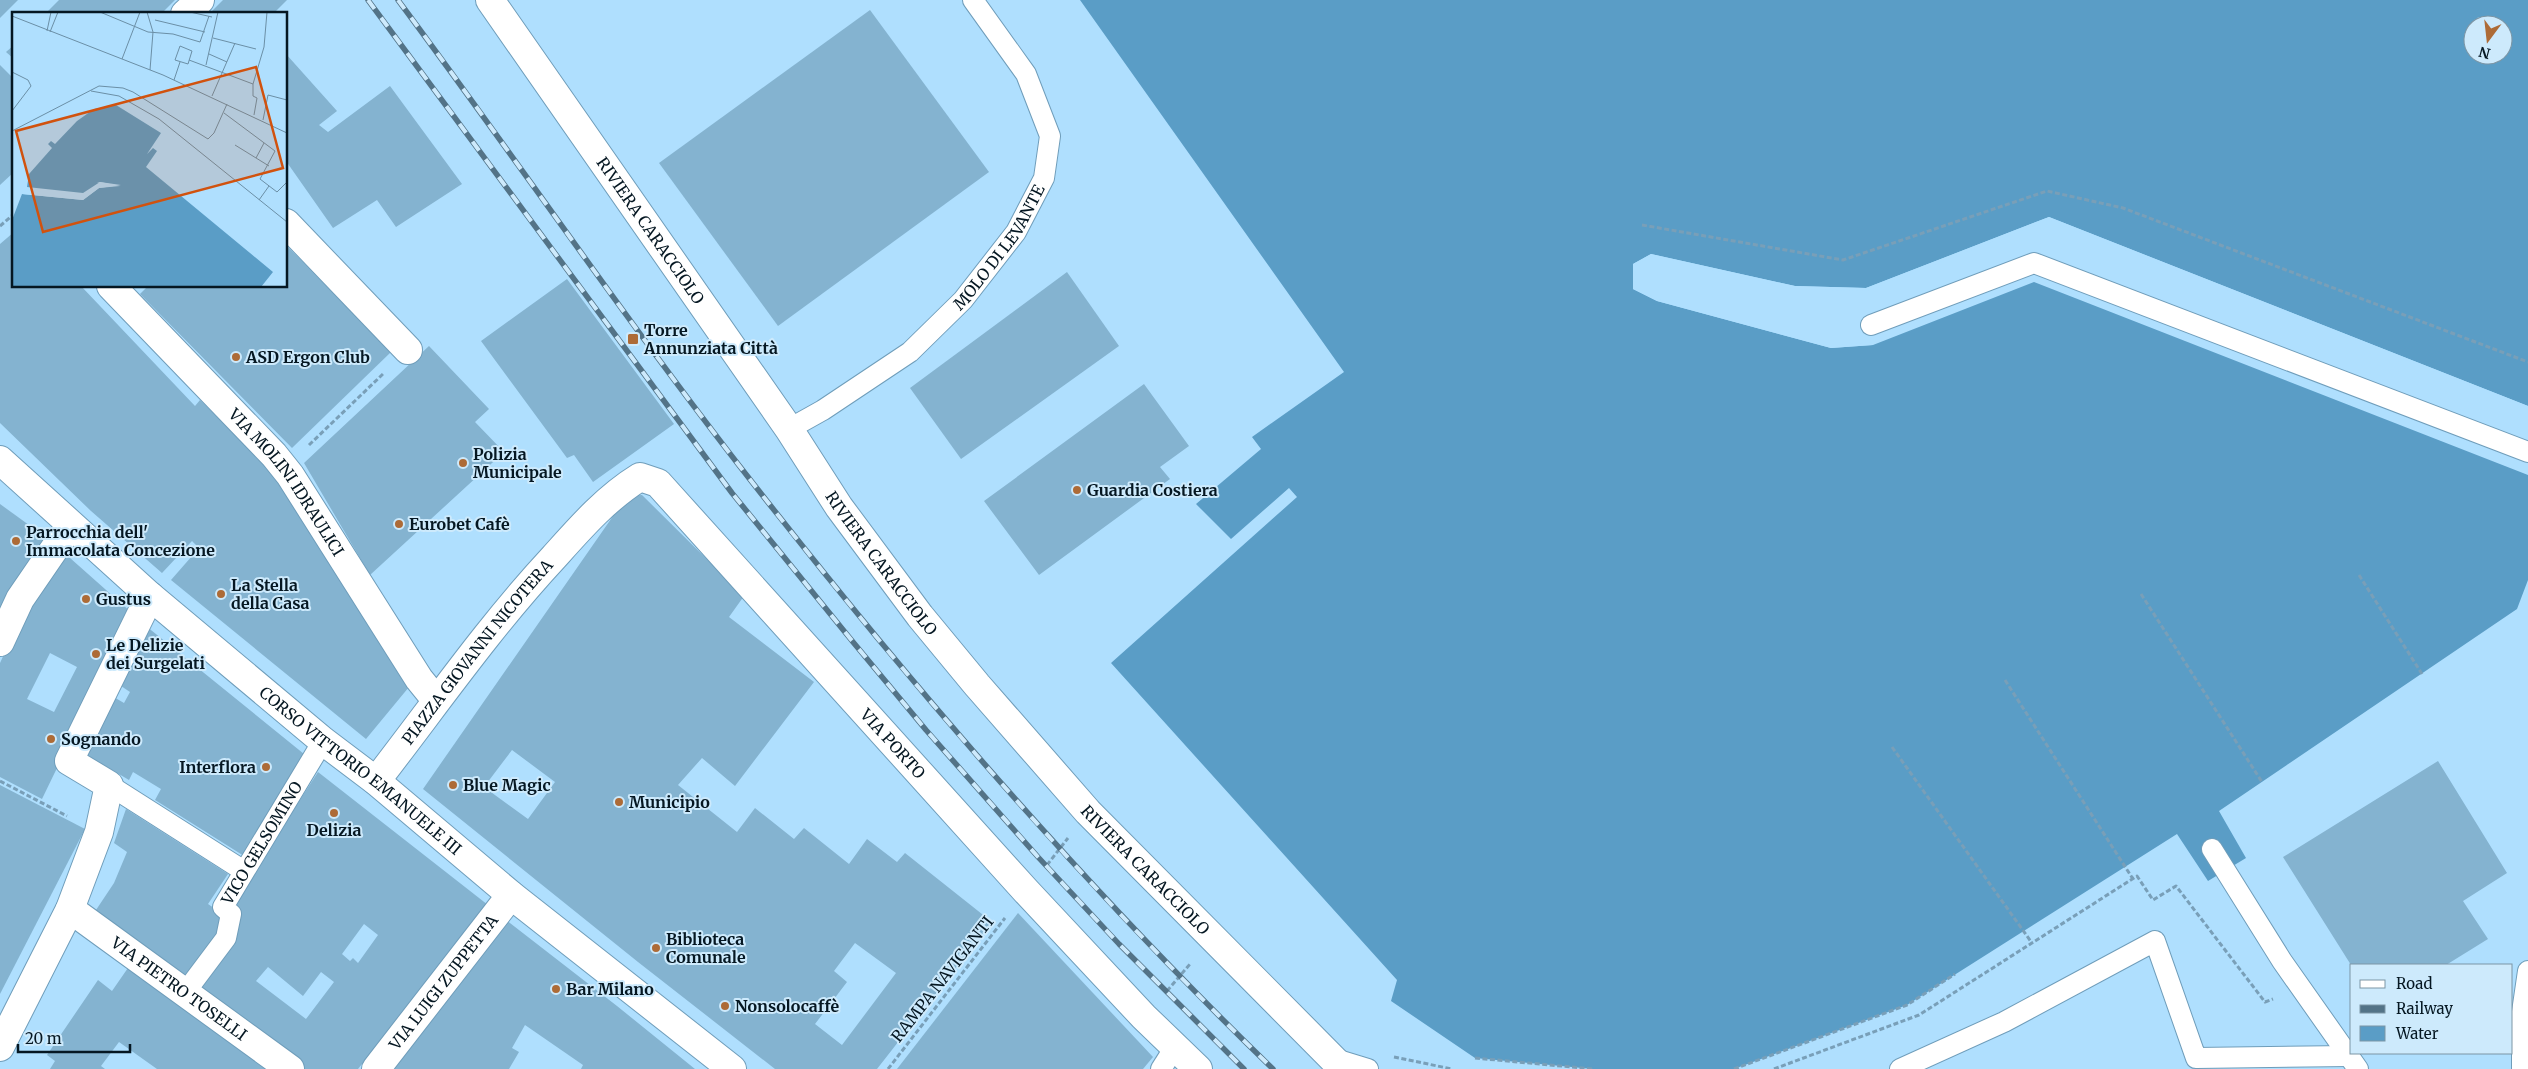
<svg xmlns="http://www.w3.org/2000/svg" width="2528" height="1069" viewBox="0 0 2528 1069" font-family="Merriweather,serif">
<rect width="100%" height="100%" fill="#afdffe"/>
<!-- water -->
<path fill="#5a9dc6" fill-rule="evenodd" d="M1080,0H2528V406L2049,217L1866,288L1795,286L1651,254L1633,264V289L1657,301L1831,348L1873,345L2034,282L2528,475V580L2517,609L2219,811L2246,858L2208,881L2177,834L1907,1005L1734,1069H1593L1475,1058L1391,1001L1397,980L1111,663L1297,497L1289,488L1231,539L1196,504L1261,449L1252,437L1344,372ZM2473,25H2503V55H2473Z"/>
<!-- pier -->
<path fill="#afdffe" d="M2049,217L2528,406V408L2049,220L1866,291L1794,289L1652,256L1636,266L1635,288L1657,299L1831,346L1872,342L1873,345L1831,348L1657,301L1633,289V264L1651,254L1795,286L1866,288Z"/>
<!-- building -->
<g fill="#84b3d0" fill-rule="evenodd">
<path d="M0,0H18L0,18Z"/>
<path d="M59,0H175L161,14H45Z"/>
<path d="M223,0H287L273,14H209Z"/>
<path d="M870,10L989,172L778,326L659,163Z"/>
<path d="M14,45V59L6,52Z"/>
<path d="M286,54L337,111L319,125L328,132L390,86L462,184L396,227L377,200L333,228L286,161Z"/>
<path d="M0,65L14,79V172L0,185Z"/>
<path d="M14,232V286H81L195,406L200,400L270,470L312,529L409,687L366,739L171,580L199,548L192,541L162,573L91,511L0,423V244Z"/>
<path d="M286,245L391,352L292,448L140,294L148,286H286Z"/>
<path d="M1067,272L1119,346L961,459L910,388Z"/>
<path d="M567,279L674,424L593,482L574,455L567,458L481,341Z"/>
<path d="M429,346L489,409L475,422L504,452L370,575L304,463Z"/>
<path d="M1144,384L1189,446L1160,467L1170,479L1039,575L984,501Z"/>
<path d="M642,495L744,596L729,617L814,682L735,786L702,758L678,785L737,832L755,808L794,839L804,828L849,864L867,839L897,862L905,853L992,922L877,1069H775L638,962L423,789L627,496ZM512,750L555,782L528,819L484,787ZM855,943L896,973L842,1045L815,1024L847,982L834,971Z"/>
<path d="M0,504L51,541L0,622Z"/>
<path d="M61,550L132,613L42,799L0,777V663L28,602ZM50,653L77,667L54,712L27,699Z"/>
<path d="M146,626L304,754L244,856L155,800L161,789L133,772L129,780L85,754L112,696L124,703L130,692L118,684Z"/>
<path d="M2438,761L2507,873L2463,901L2488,939L2446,965H2351L2283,857Z"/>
<path d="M318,772L488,905L358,1069H305L198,987L230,908ZM364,924L378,935L358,963L353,958L350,961L342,954ZM268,967L303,996L321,972L334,982L306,1019L256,981Z"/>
<path d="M0,785L85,829L0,994Z"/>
<path d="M126,809L228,874L208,904L227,917L220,937L186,982L94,913L114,883L127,852L114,843Z"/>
<path d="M1018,913L1153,1057L1143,1069H897Z"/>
<path d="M506,920L617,1006L695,1069H581L583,1065L525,1025L512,1048L519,1052L509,1069H392Z"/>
<path d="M130,965L276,1069H157L119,1042L101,1066L105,1069H50L55,1061L47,1055L98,980L112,991Z"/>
</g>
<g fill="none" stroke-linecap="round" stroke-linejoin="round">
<!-- service casing -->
<g stroke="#6f9dba" stroke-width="22">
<g id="service">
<path d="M1871,325L2034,263L2528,452"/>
<path id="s1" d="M789,429L823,410L910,352L963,300L1016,232L1044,178L1050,136L1026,74L973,0"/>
<path d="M109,785L244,871"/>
<path d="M2212,849L2282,961L2358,1069"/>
<path id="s2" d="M184,994L226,938L231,914L223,907L323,741"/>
<path d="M1332,1058L1368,1069"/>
<path d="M1161,1069L1175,1047"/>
<path d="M1900,1069L2004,1022L2155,941L2196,1058L2349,1056"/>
<path d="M2522,1069V1012L2528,971"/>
</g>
</g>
<!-- minor casing -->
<g stroke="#6f9dba" stroke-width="30">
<g id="minor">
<path d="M185,14L200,0"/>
<path d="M286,223L408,350"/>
<path id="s3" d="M111,286L274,455L290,475L419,679L436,700"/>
<path d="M0,642L20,599L70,526"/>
<path id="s4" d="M376,781C435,705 488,628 554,557C580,528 606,498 640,477L658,483L1026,891L1144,1017L1198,1069"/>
<path id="s5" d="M70,909L290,1069"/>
<path d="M0,1047L70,909L99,832L109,785L69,761L150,596"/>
<path id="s6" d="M376,1069L511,895"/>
</g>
</g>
<!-- tertiary casing -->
<g stroke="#6f9dba" stroke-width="30">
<g id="tertiary">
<path id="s7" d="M490,0L789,429L839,507L920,616L977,685L1088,812L1343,1069"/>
<path id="s8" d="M0,460L150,596L323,741L376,781L511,895L732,1069"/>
</g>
</g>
<!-- path -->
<g stroke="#799fb8" stroke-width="3" stroke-dasharray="5 2.5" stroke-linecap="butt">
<path d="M1642,225L1843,260L2047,191L2123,208L2528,362"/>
<path d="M0,226L14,214"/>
<path d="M309,445L384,373"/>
<path d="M2359,575L2422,674"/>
<path d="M2141,594L2262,782"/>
<path d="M2005,680L2133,879"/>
<path d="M1892,747L2032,943"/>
<path d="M0,781L67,816"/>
<path d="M1047,865L1068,838"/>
<path d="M1167,991L1190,964"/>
<path d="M1394,1057L1452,1069"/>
<path d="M1475,1058L1593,1069"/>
<path d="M888,1069L1005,918"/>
<path d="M1734,1069L1907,1005L1955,974"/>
<path d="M1774,1069L1919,1015L2137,876L2153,900L2176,886L2265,1002L2273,999"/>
</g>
<!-- service -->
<use href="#service" stroke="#fff" stroke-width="20"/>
<!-- minor -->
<use href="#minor" stroke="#fff" stroke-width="28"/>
<!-- tertiary -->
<use href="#tertiary" stroke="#fff" stroke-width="28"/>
<!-- rail casing -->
<g stroke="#537387" stroke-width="5.5">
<g id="rail">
<path d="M368,0L732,493L853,642L926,730L1038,857L1119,944L1244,1069"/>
<path d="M398,0C517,160 629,325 752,482C913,688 1085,887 1273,1069"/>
</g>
</g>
<!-- rail -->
<use href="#rail" stroke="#cdeafc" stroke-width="4" stroke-dasharray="11" stroke-linecap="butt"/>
</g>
<!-- markers -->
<g fill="#ad6b37" stroke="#cdeafc" stroke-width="2">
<rect x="627" y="333" width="12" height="12" rx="2.5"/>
<circle cx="236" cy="357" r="5"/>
<circle cx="463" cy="463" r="5"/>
<circle cx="1077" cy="490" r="5"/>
<circle cx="399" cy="524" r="5"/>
<circle cx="16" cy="541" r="5"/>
<circle cx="221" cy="594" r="5"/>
<circle cx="86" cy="599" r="5"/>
<circle cx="96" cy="654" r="5"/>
<circle cx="51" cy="739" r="5"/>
<circle cx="266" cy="767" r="5"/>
<circle cx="453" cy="785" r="5"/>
<circle cx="619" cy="802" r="5"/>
<circle cx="334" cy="813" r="5"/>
<circle cx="656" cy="948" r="5"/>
<circle cx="556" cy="989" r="5"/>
<circle cx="725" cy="1006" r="5"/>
</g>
<g text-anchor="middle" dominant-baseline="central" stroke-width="4" stroke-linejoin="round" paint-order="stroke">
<!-- street labels -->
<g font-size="16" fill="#051722" stroke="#cdeafc">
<text stroke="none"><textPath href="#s7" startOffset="281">RIVIERA CARACCIOLO</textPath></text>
<text stroke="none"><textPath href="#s1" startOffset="282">MOLO DI LEVANTE</textPath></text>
<text stroke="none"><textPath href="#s3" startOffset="264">VIA MOLINI IDRAULICI</textPath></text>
<text stroke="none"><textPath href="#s7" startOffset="686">RIVIERA CARACCIOLO</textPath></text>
<text stroke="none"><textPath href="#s4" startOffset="164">PIAZZA GIOVANNI NICOTERA</textPath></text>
<text stroke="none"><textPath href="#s4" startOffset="774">VIA PORTO</textPath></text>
<text stroke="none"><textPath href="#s8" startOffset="476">CORSO VITTORIO EMANUELE III</textPath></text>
<text stroke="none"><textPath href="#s2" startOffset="180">VICO GELSOMINO</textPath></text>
<text stroke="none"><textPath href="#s7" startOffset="1091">RIVIERA CARACCIOLO</textPath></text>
<text transform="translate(942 979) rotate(-52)">RAMPA NAVIGANTI</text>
<text stroke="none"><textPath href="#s6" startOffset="110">VIA LUIGI ZUPPETTA</textPath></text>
<text stroke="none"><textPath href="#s5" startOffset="135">VIA PIETRO TOSELLI</textPath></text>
</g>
<!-- poi labels -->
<g font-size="16" font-weight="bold" fill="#051722" stroke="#cdeafc" text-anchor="start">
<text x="644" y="330">Torre<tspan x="644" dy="18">Annunziata Città</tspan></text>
<text x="246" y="357">ASD Ergon Club</text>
<text x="473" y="454">Polizia<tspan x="473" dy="18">Municipale</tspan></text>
<text x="1087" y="490">Guardia Costiera</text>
<text x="409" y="524">Eurobet Cafè</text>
<text x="26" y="532">Parrocchia dell'<tspan x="26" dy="18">Immacolata Concezione</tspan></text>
<text x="231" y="585">La Stella<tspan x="231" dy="18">della Casa</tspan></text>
<text x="96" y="599">Gustus</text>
<text x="106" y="645">Le Delizie<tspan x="106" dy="18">dei Surgelati</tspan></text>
<text x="61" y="739">Sognando</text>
<text x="256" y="767" text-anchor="end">Interflora</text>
<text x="463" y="785">Blue Magic</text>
<text x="629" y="802">Municipio</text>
<text x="334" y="830" text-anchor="middle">Delizia</text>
<text x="666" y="939">Biblioteca<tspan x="666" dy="18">Comunale</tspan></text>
<text x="566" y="989">Bar Milano</text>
<text x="735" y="1006">Nonsolocaffè</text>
</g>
</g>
<!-- overview -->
<g transform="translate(12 12)">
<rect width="275" height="275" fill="#afdffe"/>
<path d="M104,93L149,121L135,142L141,136L145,139L134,155L261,260L249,275H0V208L10,182L71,188L87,176L108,174L88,170L71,181L15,175L17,162L40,136L36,132L39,129L43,132L65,109L82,97Z" fill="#5a9dc6"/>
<path d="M88,170L109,173L87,176L71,188L10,182L16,179L70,185L93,172L85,171Z" fill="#afdffe"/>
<path fill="none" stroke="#6b8fa6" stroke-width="1" d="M88,0L136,20L161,22L188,30L197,4M135,0L141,20L138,58M178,0L200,5M0,4L151,63L275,121M143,8L193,20M35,19L39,0M38,20L46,0M201,26L244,37M168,34L180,39L176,52L163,48ZM197,42L215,50M110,47L128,0M177,48L241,72M194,53L206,0M0,60L16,68L19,74L0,99M162,68L168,50M79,79L107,84L147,107L275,210M200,84L223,31M212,101L263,139L248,167L265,180L275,170M242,103L245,86L241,84V72L252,35L255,0M251,108L256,83L275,88M0,119L87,74L111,76L121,80L196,127L202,121L215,92M223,133L257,154M244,146L252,131M247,188L257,174"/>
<path fill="#d1520e" fill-opacity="0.15" stroke="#d1520e" stroke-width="2.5" d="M244,55L271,156L31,220L4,119Z"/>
<rect width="275" height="275" fill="none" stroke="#051722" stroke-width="2.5"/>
</g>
<!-- legend -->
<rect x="2350" y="964" width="162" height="90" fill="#cdeafc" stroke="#7d96a5"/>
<rect x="2360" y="980" width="25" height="8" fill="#ffffff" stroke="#7d96a5"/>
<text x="2396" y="989" font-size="15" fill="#051722">Road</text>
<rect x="2360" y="1005" width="25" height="8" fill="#537387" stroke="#7d96a5"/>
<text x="2396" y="1014" font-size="15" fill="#051722">Railway</text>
<rect x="2360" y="1026" width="25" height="15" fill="#5a9dc6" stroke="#7d96a5"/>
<text x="2396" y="1039" font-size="15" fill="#051722">Water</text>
<!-- north arrow -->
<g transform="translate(2488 40) rotate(195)"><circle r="24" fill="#cdeafc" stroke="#7d96a5"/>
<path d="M0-4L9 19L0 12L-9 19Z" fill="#ad6b37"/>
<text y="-8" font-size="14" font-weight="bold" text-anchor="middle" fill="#051722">N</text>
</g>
<!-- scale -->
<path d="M18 1044v8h112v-8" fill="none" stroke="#051722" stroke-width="2.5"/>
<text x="25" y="1044" font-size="15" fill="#051722" stroke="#cdeafc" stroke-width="4" paint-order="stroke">20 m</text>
</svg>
